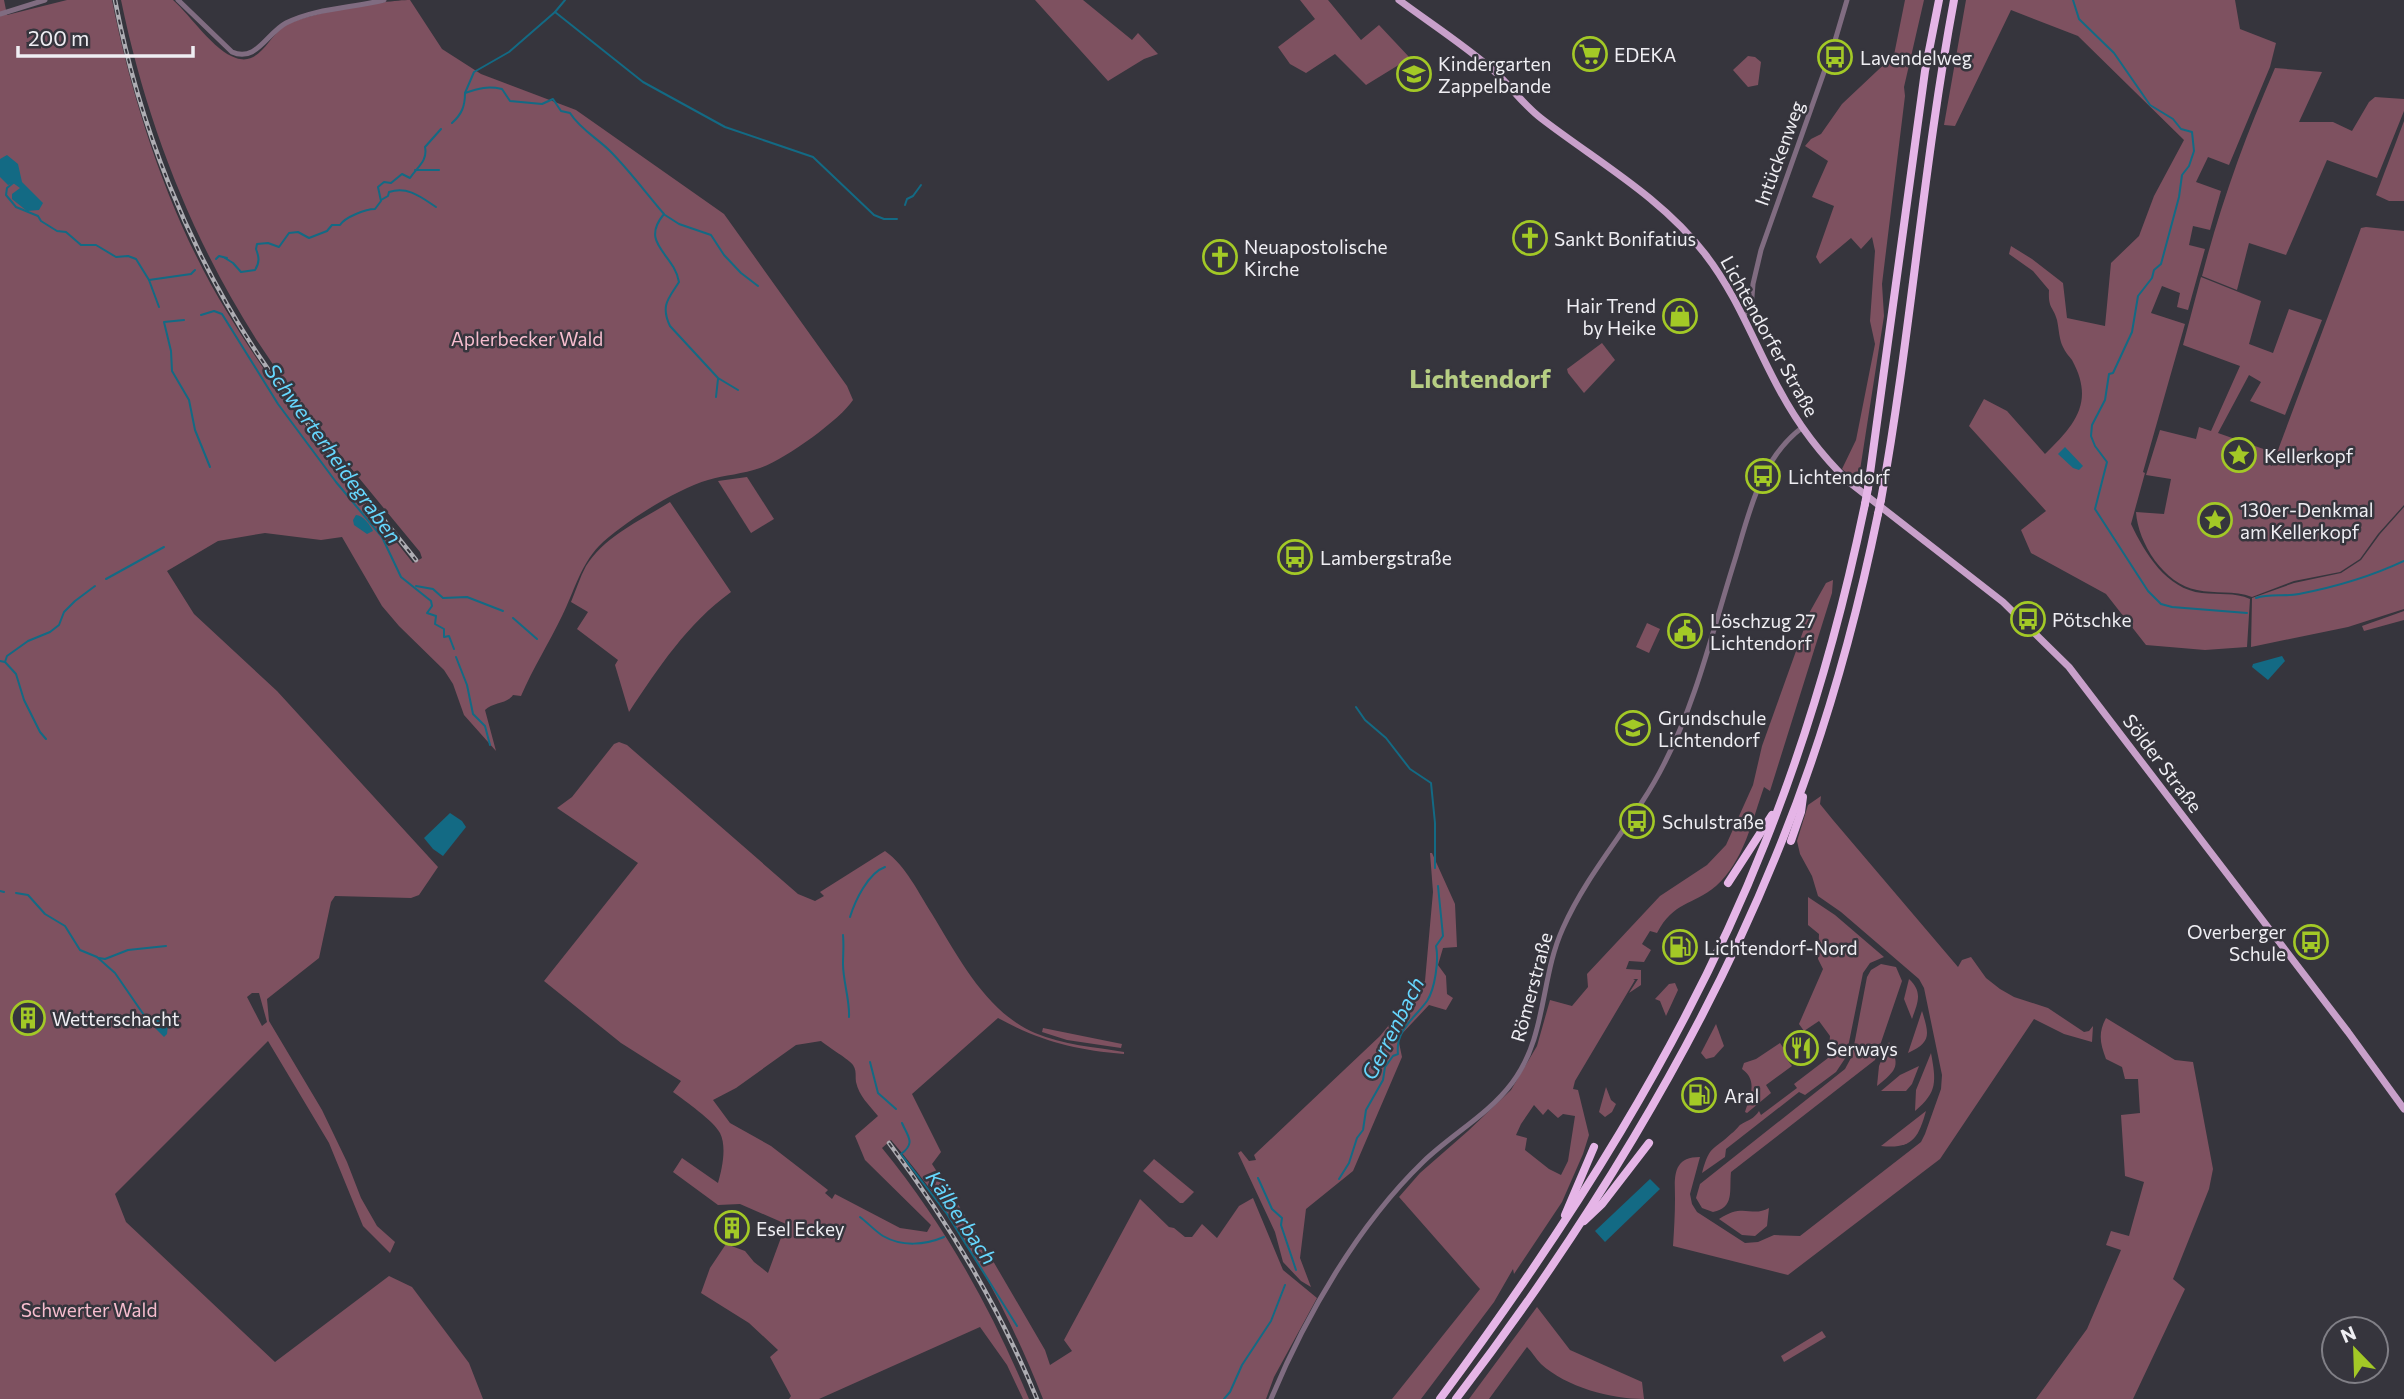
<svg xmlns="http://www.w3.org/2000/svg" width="2404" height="1399" viewBox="0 0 2404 1399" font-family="Commissioner,sans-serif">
<rect width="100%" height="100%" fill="#36353d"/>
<!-- green -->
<g fill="#7e5160" fill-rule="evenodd">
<path d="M0,0H4L7,15L67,0H112C133,105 171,221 227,312C281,402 349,481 413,563L422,558L420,552C364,484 306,416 258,342C191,238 146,121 121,0H173C191,16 214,51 236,58C259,66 268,38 283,27C300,14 386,0 410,0L442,49L481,74L576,110L724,214L847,386L853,400C840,420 784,460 760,468C743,474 725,475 708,480C677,489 622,523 599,546C580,566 574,592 562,616C549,643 533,668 521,696L513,695C507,704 493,702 485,710L496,751L464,715L453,684L444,670L399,626L382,606L342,537L321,540L265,533L218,541L167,571L194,614L277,691L438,867L419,895L411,898L335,896L331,902L319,958L267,999L269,1021L322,1110L347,1162L361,1198L377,1226L395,1242L390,1253L363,1226L329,1143L268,1041L115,1194L126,1222L275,1362L389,1276L412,1287L469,1363L483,1399H0ZM252,993H259L267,1022L262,1026L247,997Z"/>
<path d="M1035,0H1083L1132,40L1138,33L1158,54L1144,59L1108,81Z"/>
<path d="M1300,0H1328L1361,40L1379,25L1410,58L1366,85L1335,54L1306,73L1290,64L1278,47L1315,19Z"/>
<path d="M1905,0H1924L1904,87L1905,96L1882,284L1884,316L1858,483L1842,469L1856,440L1875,344L1870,321L1875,251L1872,237L1861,249L1851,238L1820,264L1816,257L1834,206L1812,197L1828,161L1805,146L1811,139L1821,134L1842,104L1894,55Z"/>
<path d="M1966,0H2235L2240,29L2276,43L2270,67L2229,165L2208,157L2196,182L2221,191L2210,230L2193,226L2189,245L2205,249L2188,310L2177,307L2180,293L2162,286L2151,313L2185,324L2143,472L2145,473L2131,524C2145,553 2166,589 2202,593C2218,595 2235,592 2250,599L2247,647L2205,650L2146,645L2106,594L2031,553L2021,530L2046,511L1969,426L1984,399L2007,411L2045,454C2075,425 2095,402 2072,360C2069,356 2065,352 2063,347C2059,339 2059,329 2057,320C2053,306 2048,309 2049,290L2033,271L2009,254L2011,246L2032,259L2063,283L2067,318L2105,326L2111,263L2139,236L2154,196L2184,140L2078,36L2011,10L1955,126L1944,125Z"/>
<path d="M1748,56L1755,57L1761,62L1758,85L1748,87L1733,70Z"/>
<path d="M2275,68L2322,72L2299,122H2333L2352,131L2369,102L2375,97L2404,99V111L2377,178L2327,160L2286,255L2249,243L2237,290L2202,276C2221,203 2245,137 2275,68Z"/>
<path d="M2404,121V201H2389L2376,195Z"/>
<path d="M2366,227L2404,231V505L2378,534L2360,559L2340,572L2294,581L2252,597C2234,590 2215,594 2197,590C2164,584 2138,543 2136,512L2164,514L2171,479L2146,475L2160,430L2196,439L2199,427L2211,431L2240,366L2183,345L2201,277L2261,301L2249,344L2273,353L2289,309L2322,320L2285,415L2250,401L2261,382L2249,375L2218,433L2272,452L2268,464L2272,466L2361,228Z"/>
<path d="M1602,343L1615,360L1584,393L1568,373L1567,369Z"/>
<path d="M747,477L774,519L751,533L718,481Z"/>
<path d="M670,502L731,592C687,624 659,667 629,712L615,665L618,660L577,629L588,612L571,602C576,590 580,577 586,566C606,535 640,521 670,502Z"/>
<path d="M2404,507V609L2348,627L2251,647L2252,598L2294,583L2341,573L2361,560L2380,534Z"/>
<path d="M1833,580L1832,593L1770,791L1764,787C1752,821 1744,861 1716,886C1692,906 1674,901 1657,933L1650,931L1642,944L1651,950L1644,962L1629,961L1626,969L1641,970V985L1629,993L1638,979H1633L1635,980L1575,1081L1573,1089L1578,1090L1589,1135L1583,1154L1562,1202L1514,1274L1513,1269L1494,1302L1421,1399H1392L1480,1289L1399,1197L1420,1173L1468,1131L1511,1090L1537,1046L1550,1000L1572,1006L1588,987L1587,974L1660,896L1707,865L1726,845L1753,785L1762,746L1805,626L1803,624L1826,583ZM1534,1105L1543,1115L1548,1109L1558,1118L1563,1114L1575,1116L1568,1161L1561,1175L1549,1169L1525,1150L1527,1138L1516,1135L1521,1124Z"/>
<path d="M2404,611V620L2364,631L2362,626Z"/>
<path d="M1647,623L1660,629L1649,653L1636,647Z"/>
<path d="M619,742L627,745L798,894L815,901L824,896L820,892L885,851C906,866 918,892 932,914C959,958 986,1012 1035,1033C1063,1045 1095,1047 1124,1052V1054C1075,1050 1040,1041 998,1018L912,1094L941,1152L932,1164L979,1237L1045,1350L1050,1365L1072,1351L1064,1340L1140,1199L1169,1227L1174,1228L1185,1237H1192L1202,1224L1217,1238L1239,1206L1253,1198L1283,1270L1317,1298L1274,1377L1266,1399H1043C1006,1305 957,1216 891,1140L882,1148C944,1224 991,1308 1029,1399H1023L1007,1365L980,1327L819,1399H789L791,1396L770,1357L778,1350L749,1323L701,1293L710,1268L726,1244L745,1251L754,1262L768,1273L786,1224L740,1204L718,1205L673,1172L682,1158L718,1183C722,1169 727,1147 720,1133C714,1121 685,1101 673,1092L681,1081L621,1043L544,981L638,863L557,808L572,797L614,744ZM821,1041C828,1047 850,1060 853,1065C857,1071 855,1076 856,1082C859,1096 869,1105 878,1116L855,1136L865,1160L931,1225L927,1232L900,1228L835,1194L832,1199L825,1193L828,1190L771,1146L730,1123L713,1100L736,1088L796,1045Z"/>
<path d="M1821,796L1820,804L1833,820L1958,967L1962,960L1971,957L1986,978L2000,989L2014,997L2048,1008L2084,1032L2089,1031L2093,1026L2092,1042L2064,1034L2034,1019L1940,1159L1788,1275L1673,1246C1674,1230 1675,1215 1675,1199C1675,1179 1671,1157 1700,1157L1690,1194L1692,1204L1697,1212L1745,1243L1758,1242L1774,1235L1800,1236L1921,1142L1925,1134L1941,1089L1942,1075L1924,988L1919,979L1841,912L1818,896L1812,876L1800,854L1797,841L1808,805Z"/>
<path d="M1430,853H1432L1455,904L1457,947L1443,948L1438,965L1446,976L1447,994L1453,998L1446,1010L1429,1005L1398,1038L1402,1057L1353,1171L1306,1209L1300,1258L1311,1287L1301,1281L1283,1262L1275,1232L1238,1153L1241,1151L1249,1161L1256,1160L1254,1155L1380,1036L1425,981L1433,892Z"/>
<path d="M1808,897L1835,915L1884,957L1870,963L1863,973L1846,1057L1836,1072L1805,1095L1799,1092L1726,1149L1725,1157L1702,1173C1710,1144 1713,1151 1732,1133C1734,1132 1739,1126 1740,1125C1748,1120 1754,1119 1759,1111L1761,1115L1797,1088L1794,1084L1828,1058L1830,1036L1819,1021L1804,1031L1799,1024L1823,969L1818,959L1819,934L1808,925Z"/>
<path d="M1881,964L1896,967L1902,981L1875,1060L1731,1172C1729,1190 1735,1208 1713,1212L1702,1208L1696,1198L1700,1184L1845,1069L1852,1056L1867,977L1871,970Z"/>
<path d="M1909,979C1923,992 1918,1002 1912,1019L1904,999Z"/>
<path d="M1675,983L1678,990L1666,1016L1660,1001L1655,999L1669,984Z"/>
<path d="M1922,1011C1929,1034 1932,1042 1908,1053Z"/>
<path d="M2106,1018L2175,1060L2193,1062L2213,1169L2209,1189L2173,1279L2185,1289L2133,1399H2036L2087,1329L2121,1250L2106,1245L2111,1231L2129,1236L2144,1182L2125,1176L2121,1115L2140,1113L2138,1079H2125L2122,1067L2106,1059C2100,1043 2098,1033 2106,1018Z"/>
<path d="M1716,1024L1724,1046L1714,1057L1706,1059L1701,1053Z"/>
<path d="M1043,1028L1122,1044L1121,1048L1067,1040L1042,1032Z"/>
<path d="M1889,1042C1900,1066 1898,1069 1877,1086L1879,1066Z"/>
<path d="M1780,1043L1789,1056L1786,1058L1792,1066L1766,1085L1771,1093L1747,1113L1745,1112C1749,1098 1759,1081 1742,1069L1744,1063L1756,1059Z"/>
<path d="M1931,1053C1936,1081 1938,1092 1915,1111L1916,1090Z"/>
<path d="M1919,1066L1912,1084L1906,1091H1881L1900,1075Z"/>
<path d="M1606,1087L1611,1100L1616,1104L1612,1112L1605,1117L1599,1112Z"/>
<path d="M1926,1111C1918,1139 1912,1149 1881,1146Z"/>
<path d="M1154,1159L1194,1192L1183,1203H1180L1143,1171Z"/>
<path d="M1769,1208L1767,1226L1755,1236L1742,1235L1719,1219C1744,1202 1751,1218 1769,1208Z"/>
<path d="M1537,1307L1570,1350L1642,1382L1644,1399C1611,1399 1566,1387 1541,1364C1536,1359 1532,1352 1527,1347L1489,1399H1469Z"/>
<path d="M1822,1331L1826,1337L1784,1362L1781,1356Z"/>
</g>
<!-- water -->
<g fill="#136a84">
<path d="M7,155L18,164L22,182L43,203L39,210L27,211L12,199V194L20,188L13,183L8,185L0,177V159Z"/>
<path d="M2065,447L2083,466L2079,470L2073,468L2058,454Z"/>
<path d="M356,515C363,515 370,525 373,531L367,534L354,525L353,520Z"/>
<path d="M2282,656L2285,661L2268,680L2252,667L2253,664Z"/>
<path d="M450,813L462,821L466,827L443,856L433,849L424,838Z"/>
<path d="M165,1019L168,1025L167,1034L164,1037L152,1025L156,1020Z"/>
<path d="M1650,1179L1660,1189L1605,1242L1595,1231Z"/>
</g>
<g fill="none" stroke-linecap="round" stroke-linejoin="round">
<!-- stream -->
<g stroke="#136a84" stroke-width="2">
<path d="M2073,0L2079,19L2114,53L2150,105L2173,119L2181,129L2192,132L2194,151L2189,166L2182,175L2179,197L2161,264L2154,270L2152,278L2138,296L2132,332L2113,373L2109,374L2105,400L2092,425L2091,436L2095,446L2107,462L2095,509L2148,591L2161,604L2172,607L2247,613"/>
<path d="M555,12L565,0"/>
<path d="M465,93L474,72L509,52L555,12L643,82L725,127L813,157L874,215L884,219H897"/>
<path d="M452,123C462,114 465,106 465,93C479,88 488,86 502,89L510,101L542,104L553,99L561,111L570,113C580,129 597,138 610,151C629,170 646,193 664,214C639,244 674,253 679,282C669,298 660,305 670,326L718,378L738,390"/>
<path d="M415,170H439"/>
<path d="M13,183L7,188L6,195L16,207L38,216L41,221L57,231L66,232L81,245H96L116,257L128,256L136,259L149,280L191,274L195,270"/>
<path d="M381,200L388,196L389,192C408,186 421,197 436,207"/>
<path d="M905,205L907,199L913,196L921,185"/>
<path d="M665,215L679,224L711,235L724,255L741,273L758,286"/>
<path d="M225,258L233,263L241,272L255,270C260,262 259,257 256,249L257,244L268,243L279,247L289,233L298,232L309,238L327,231L332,225H340C345,217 366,209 375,209L381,201L378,187L384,182L391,183L402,174L410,178C417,167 428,161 425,147L441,129"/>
<path d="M216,259L219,256L227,258"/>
<path d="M149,280L159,307"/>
<path d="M201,315L214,311L222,314L278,404L336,482L382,537L401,577L431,601L432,606L427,613L436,616L435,624L444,629V637L449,636L454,649"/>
<path d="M184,320L164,322L171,351L172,371L189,400L195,430L210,467"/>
<path d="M716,397L718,379"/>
<path d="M106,579L164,547"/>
<path d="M416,586L433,589L443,598L467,597L503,611"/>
<path d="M2256,598C2270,593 2284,597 2299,594C2336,587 2370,577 2404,561"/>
<path d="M513,618L537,639"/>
<path d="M456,657L467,685L473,714L485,726L490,745"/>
<path d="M0,661L5,662L16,674L24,700L40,732L46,739"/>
<path d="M5,662L7,656L28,641L50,632L59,625L64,612L75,601L95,586"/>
<path d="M1356,707L1365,720L1386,738L1410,769L1431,783L1435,823V868"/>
<path d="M0,891L4,892"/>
<path d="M16,893L28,895L45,914L65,926L80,950L97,957L115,973L146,1018"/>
<path d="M850,917C855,901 868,873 885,867"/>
<path d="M843,935C844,945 843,954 843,964C843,981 850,1001 849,1017"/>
<path d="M99,958L105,959L128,950L166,946"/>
<path d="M870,1062L878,1093L896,1109"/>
<path d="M902,1123C908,1137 916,1143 901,1154L947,1214L1017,1326"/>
<path d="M1258,1178L1272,1209L1282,1218L1281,1225L1296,1270"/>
<path d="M1339,1179L1349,1163L1357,1138L1363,1130L1366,1110L1383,1080L1385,1067L1393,1056L1398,1054C1395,1030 1415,1018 1427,1001C1435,989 1439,960 1436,946L1443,936L1438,886"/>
<path d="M860,1217C868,1223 875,1231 883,1236C902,1247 925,1245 944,1237"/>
<path d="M1224,1399L1230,1392L1242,1365L1271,1321L1285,1285"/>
</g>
<!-- minor -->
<g stroke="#806c81" stroke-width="5">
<path d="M178,0L232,52C256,63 267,33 286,23C316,8 352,8 384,0"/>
<path d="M0,14L45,0"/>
<path d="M1744,316L1751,309L1753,284L1761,250L1834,44L1847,0"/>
<path d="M1271,1399C1306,1315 1358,1225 1423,1162C1452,1134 1488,1115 1512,1083C1547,1037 1540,978 1563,928C1589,869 1635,822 1664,764C1696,702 1712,633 1733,566C1749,516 1758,460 1803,427"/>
</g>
<!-- major -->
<path stroke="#c8a0ca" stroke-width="7" d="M1399,0C1430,23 1464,45 1493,70C1510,85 1523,105 1542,119C1598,162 1661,197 1705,254C1737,295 1754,343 1779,389C1797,423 1821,455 1849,482L2003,602L2069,667L2348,1032L2404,1109"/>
<!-- highway -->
<g stroke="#e5b5e7" stroke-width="8">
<path d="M1868,488L1925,71L1939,0"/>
<path d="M1881,500C1911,334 1923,166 1954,0"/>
<path d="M1791,841L1801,812L1803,797"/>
<path d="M1728,883L1772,815"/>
<path d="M1565,1215L1594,1147"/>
<path d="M1584,1221L1602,1204L1649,1143"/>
<path d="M1440,1399C1567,1228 1686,1043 1765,843C1809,733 1841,620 1865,504"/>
<path d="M1456,1399C1580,1237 1698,1047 1775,858C1821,747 1854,631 1878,514"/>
</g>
<!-- rail casing -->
<g stroke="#aeadb3" stroke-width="4.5">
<g id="rail">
<path d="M115,0C139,125 187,247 257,353C305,425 362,492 416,560"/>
<path d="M889,1143C950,1225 998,1305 1037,1399"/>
</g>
</g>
<!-- rail -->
<use href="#rail" stroke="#36353d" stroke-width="2" stroke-dasharray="5" stroke-linecap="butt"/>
<!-- highway-bridge -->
<g stroke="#e5b5e7" stroke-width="8">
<path d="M1865,504L1868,488"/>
<path d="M1878,514L1881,500"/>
</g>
</g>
<!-- icons -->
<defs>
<g id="supermarket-ring" transform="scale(1.75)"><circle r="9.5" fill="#36353d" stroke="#a3c926" stroke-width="1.5"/><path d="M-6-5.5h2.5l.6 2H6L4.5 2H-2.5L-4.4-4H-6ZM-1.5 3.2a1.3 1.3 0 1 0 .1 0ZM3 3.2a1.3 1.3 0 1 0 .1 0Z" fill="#a3c926"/></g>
<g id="bus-ring" transform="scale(1.75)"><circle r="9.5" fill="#36353d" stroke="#a3c926" stroke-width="1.5"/><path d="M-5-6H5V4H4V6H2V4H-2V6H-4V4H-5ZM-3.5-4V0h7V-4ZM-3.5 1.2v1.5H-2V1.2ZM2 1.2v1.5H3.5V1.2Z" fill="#a3c926"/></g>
<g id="school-ring" transform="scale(1.75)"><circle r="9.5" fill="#36353d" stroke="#a3c926" stroke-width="1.5"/><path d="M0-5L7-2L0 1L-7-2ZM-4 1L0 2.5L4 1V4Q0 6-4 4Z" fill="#a3c926"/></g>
<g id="church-ring" transform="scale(1.75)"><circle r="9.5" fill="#36353d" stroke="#a3c926" stroke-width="1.5"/><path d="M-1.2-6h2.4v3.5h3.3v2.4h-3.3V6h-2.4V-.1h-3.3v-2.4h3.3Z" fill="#a3c926"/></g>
<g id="shop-ring" transform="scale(1.75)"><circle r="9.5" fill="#36353d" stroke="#a3c926" stroke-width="1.5"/><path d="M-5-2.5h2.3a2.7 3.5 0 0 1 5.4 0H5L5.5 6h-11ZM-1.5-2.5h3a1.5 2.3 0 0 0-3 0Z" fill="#a3c926"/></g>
<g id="sight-ring" transform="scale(1.75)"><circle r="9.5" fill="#36353d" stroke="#a3c926" stroke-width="1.5"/><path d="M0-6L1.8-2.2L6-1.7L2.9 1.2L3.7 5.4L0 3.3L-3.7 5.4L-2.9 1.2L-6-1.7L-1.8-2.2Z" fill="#a3c926"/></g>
<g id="civic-ring" transform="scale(1.75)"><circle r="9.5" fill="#36353d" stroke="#a3c926" stroke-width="1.5"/><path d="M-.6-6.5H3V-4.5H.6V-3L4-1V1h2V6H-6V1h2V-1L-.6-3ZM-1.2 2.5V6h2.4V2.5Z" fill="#a3c926"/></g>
<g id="fuel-ring" transform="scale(1.75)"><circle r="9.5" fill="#36353d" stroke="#a3c926" stroke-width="1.5"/><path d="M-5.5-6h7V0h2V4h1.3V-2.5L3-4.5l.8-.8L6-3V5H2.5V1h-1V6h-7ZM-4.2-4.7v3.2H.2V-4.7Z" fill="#a3c926"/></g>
<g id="building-ring" transform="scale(1.75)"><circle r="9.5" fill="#36353d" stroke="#a3c926" stroke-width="1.5"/><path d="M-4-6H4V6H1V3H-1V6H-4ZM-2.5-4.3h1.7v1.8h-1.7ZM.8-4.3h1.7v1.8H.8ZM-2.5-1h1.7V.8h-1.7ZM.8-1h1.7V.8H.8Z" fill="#a3c926"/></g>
<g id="restaurant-ring" transform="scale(1.75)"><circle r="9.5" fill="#36353d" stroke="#a3c926" stroke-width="1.5"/><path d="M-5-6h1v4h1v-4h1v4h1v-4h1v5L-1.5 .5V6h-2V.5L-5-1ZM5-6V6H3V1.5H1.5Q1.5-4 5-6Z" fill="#a3c926"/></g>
</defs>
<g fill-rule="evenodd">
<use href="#supermarket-ring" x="1590" y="54"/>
<use href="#bus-ring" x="1835" y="57"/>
<use href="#school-ring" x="1414" y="74"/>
<use href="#church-ring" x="1530" y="238"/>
<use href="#church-ring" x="1220" y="257"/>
<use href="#shop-ring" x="1680" y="316"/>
<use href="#sight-ring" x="2239" y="455"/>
<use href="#bus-ring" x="1763" y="476"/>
<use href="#sight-ring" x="2215" y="520"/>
<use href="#bus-ring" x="1295" y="557"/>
<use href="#bus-ring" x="2028" y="619"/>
<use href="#civic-ring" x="1685" y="631"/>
<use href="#school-ring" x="1633" y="728"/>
<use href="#bus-ring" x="1637" y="821"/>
<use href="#bus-ring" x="2311" y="942"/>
<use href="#fuel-ring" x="1680" y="947"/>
<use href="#building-ring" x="28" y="1018"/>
<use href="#restaurant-ring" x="1801" y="1048"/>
<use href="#fuel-ring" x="1699" y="1095"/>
<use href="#building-ring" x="732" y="1228"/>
</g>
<g text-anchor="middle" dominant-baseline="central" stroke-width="5" stroke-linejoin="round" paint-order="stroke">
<!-- poi labels -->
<g font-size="19" fill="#efeef3" stroke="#36353d" text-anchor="start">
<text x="1614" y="54">EDEKA</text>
<text x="1860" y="57">Lavendelweg</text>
<text x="1438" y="63">Kindergarten<tspan x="1438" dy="22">Zappelbande</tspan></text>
<text x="1554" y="238">Sankt Bonifatius</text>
<text x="1244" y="246">Neuapostolische<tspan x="1244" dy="22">Kirche</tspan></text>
<text x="1656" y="305" text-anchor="end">Hair Trend<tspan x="1656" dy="22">by Heike</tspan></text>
<text x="2264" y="455">Kellerkopf</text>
<text x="1788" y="476">Lichtendorf</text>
<text x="2240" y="509">130er-Denkmal<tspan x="2240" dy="22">am Kellerkopf</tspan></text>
<text x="1320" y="557">Lambergstraße</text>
<text x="2052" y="619">Pötschke</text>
<text x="1710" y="620">Löschzug 27<tspan x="1710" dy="22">Lichtendorf</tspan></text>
<text x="1658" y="717">Grundschule<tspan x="1658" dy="22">Lichtendorf</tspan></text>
<text x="1662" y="821">Schulstraße</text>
<text x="2286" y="931" text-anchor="end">Overberger<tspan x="2286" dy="22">Schule</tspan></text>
<text x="1704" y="947">Lichtendorf-Nord</text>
<text x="52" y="1018">Wetterschacht</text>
<text x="1826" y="1048">Serways</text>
<text x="1724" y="1095">Aral</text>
<text x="756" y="1228">Esel Eckey</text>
</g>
<!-- street labels -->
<g font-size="19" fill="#efeef3" stroke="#36353d">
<text transform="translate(1779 153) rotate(-70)">Intückenweg</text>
<text transform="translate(1770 336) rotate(61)">Lichtendorfer Straße</text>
<text transform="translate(2163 763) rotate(53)">Sölder Straße</text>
<text transform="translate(1531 987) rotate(-75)">Römerstraße</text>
</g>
<!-- park labels -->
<g font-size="19" fill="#f6bdce" stroke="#36353d">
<text x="527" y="338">Aplerbecker Wald</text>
<text x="89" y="1309">Schwerter Wald</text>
</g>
<!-- water labels -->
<g font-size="21" font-style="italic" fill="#66d7fe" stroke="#36353d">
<text transform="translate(334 453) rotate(54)">Schwerterheidegraben</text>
<text transform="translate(1392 1028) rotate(-63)">Gerrenbach</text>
<text transform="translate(962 1217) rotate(56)">Kälberbach</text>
</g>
<!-- district labels -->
<g font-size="26" font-weight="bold" fill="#b6cd83" stroke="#36353d">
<text x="1480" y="377">Lichtendorf</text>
</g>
</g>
<!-- north arrow -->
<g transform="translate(2355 1350) rotate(337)"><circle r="33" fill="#36353d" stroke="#807f86" stroke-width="2"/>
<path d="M0-5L12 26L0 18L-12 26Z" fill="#a3c926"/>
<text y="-10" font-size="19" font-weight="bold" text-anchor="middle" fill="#efeef3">N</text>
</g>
<!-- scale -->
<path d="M18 46v10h175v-10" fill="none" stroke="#efeef3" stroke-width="3.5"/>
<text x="28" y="46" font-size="21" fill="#efeef3" stroke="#36353d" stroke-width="5" paint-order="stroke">200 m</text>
</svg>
